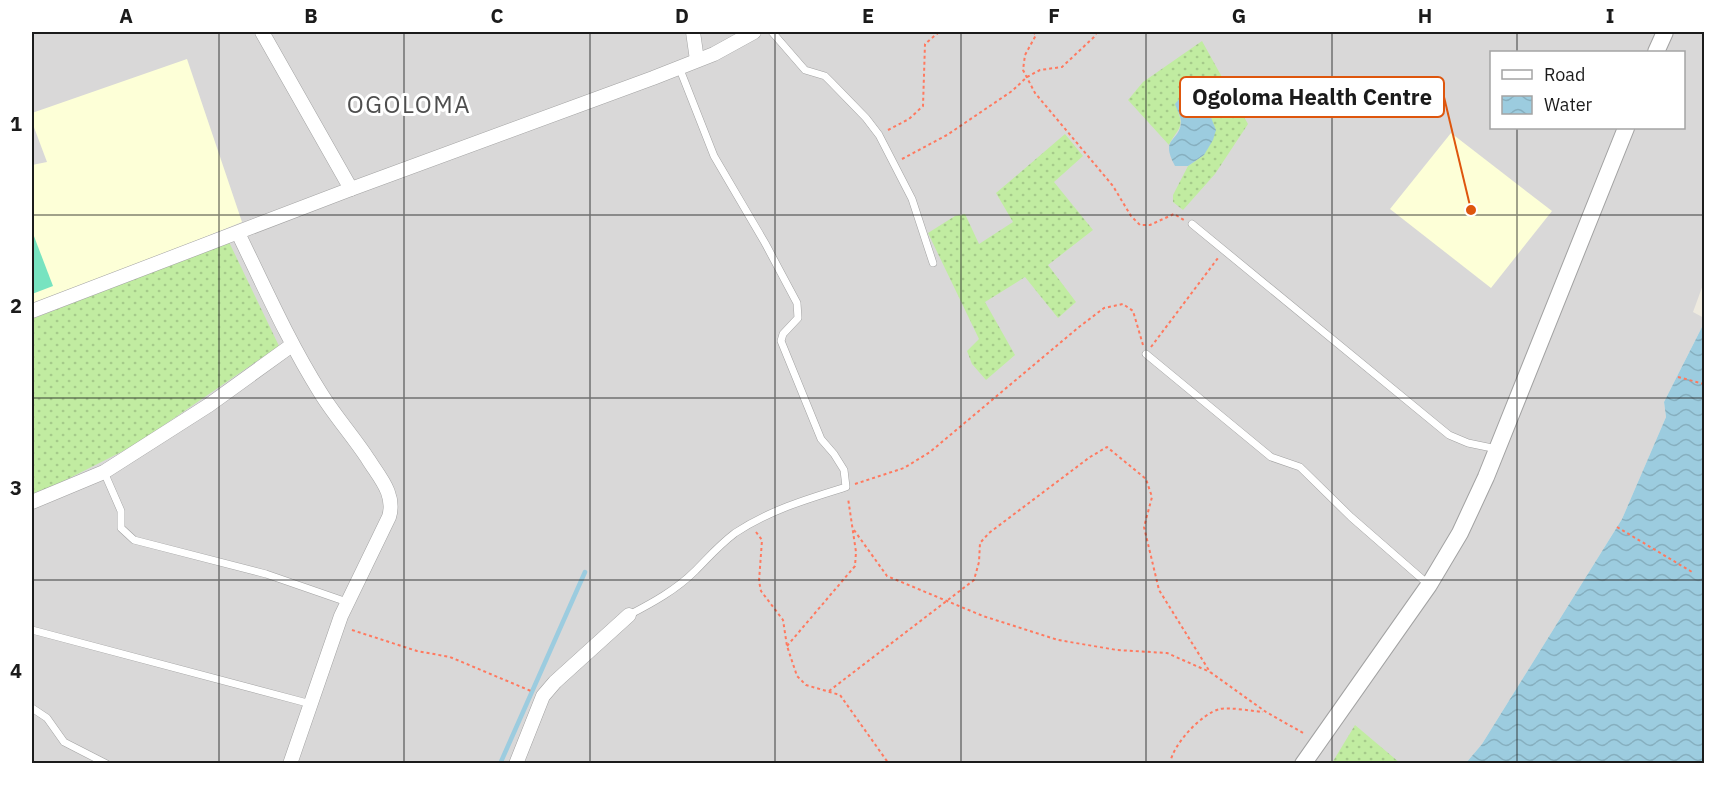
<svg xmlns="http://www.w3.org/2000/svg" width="1736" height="795" viewBox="0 0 1736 795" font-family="'IBM Plex Sans',sans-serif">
<defs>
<pattern id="grass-dots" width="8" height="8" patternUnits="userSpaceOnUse" patternTransform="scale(1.5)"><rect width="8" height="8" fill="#c1eca1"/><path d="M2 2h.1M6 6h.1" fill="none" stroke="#a5ca8a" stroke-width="1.8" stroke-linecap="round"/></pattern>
<pattern id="water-waves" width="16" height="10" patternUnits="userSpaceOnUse" patternTransform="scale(1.5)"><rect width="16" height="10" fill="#9cccdf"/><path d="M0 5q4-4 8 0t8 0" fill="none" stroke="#86afbf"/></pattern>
</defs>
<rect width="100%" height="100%" fill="#eeeadf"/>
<!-- residential -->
<path fill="#d9d8d8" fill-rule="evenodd" d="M32,32H1704V282L1693,312L1704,318V323L1664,402L1666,417L1622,519L1482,744L1466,763H32ZM1492,52H1684V128H1492Z"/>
<!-- education -->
<g fill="#fdffd7">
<path d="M187,59L242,222L89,284L32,305V165L47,162L32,122V113Z"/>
<path d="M1451,133L1552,211L1491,288L1390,209Z"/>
</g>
<!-- grass -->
<g fill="url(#grass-dots)">
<path d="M1202,41L1248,124L1215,174L1183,210L1173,202V195L1188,166L1204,155L1177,110C1186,128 1176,130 1169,145L1128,100L1143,82Z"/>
<path d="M1065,134L1083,156L1054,182L1093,230L1048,265L1076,302L1058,318L1025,277L985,302L1015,355L986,380L972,364L967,351L979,339L928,233L955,216L965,214L979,244L1013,222L996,193Z"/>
<path d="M229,242L279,346L135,445L42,492L32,494V319Z"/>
<path d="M1355,725L1400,763H1332Z"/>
</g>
<!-- pitch -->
<path fill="#77e3c0" d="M32,231L53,286L32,294Z"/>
<!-- water -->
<g fill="url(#water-waves)">
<path d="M1190,94L1199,98L1208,110L1216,130L1213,140L1204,155L1188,166H1175C1159,136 1180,143 1181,122C1181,116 1177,110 1175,104L1180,98Z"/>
<path d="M1704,323V763H1466L1482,744L1622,519L1666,417L1664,402Z"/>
</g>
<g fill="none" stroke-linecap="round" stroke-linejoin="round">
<!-- stream -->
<path stroke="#9cccdf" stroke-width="4.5" d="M500,764L585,572"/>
<!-- service casing -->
<g stroke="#a2a2a2" stroke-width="8">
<g id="service">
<path d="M772,32L805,70L825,76L832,83L866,118L879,135L912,199L933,263"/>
<path d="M1192,224L1449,435L1468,443L1497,449"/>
<path d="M1146,354L1271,457L1300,467L1351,517L1429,585"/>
<path d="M104,472L121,511V528L134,540L266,574L347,602"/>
<path d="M629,615C652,603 676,590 695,571C709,557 718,546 735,533C770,510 807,499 846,487L844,470L834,454L821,439L781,341L783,334L798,318L797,303L765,243L714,156L679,67"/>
<path d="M32,630L311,704"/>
<path d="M32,708L47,718L64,742L107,764"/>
</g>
</g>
<!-- minor casing -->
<g stroke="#a2a2a2" stroke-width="15">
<g id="minor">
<path d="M262,32L351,189"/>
<path d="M693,32L697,60"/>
<path d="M238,233C264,286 288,341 320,392C334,415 353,436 368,459C379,477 396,494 389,517L341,616L290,764"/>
<path d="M32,311L351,189L653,78L714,54L754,32"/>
<path d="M32,502L104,472L209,405L292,345"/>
<path d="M516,764L543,696L555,682L629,615"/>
</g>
</g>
<!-- tertiary casing -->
<g stroke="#a2a2a2" stroke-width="18">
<g id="tertiary">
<path d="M1656,52L1665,32"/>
<path d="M1303,764L1429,585L1460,533L1486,477L1626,128"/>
</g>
</g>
<!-- path -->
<g stroke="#ff795f" stroke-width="2" stroke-dasharray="3 3" stroke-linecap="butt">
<path d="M1033,32L1036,35L1025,55L1023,70L1035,93L1113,186L1131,216L1140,225H1150L1174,214L1184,220"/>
<path d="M1187,32L1188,33"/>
<path d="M888,130L909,119L923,106L925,44L939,32"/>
<path d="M902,159L947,135L1012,91L1027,77L1040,70L1062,67L1094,37L1097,32"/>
<path d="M1151,347L1218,258"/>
<path d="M1678,377L1704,384"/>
<path d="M855,484L904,468L930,452L1079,327L1104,308L1123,304L1133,311L1143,345"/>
<path d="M1617,527L1692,572"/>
<path d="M854,530L887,576L983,616L1058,640L1117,650L1167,653L1210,672"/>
<path d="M756,532L762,540L759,581L761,591L783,620L787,646L797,676L806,685L840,695L889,764"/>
<path d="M352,630L417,651L450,657L531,691"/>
<path d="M787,646L855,566L856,552L848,498"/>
<path d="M829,691L974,580L979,562L980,543L989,533L1090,457L1107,447L1146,479L1152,497L1144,527L1159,590L1210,672L1266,712L1305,734"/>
<path d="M1170,764C1172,745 1202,713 1220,709C1230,707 1252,711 1263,712"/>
</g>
<!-- service -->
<use href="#service" stroke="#fff" stroke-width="7"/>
<!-- minor -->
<use href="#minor" stroke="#fff" stroke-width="14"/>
<!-- tertiary -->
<use href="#tertiary" stroke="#fff" stroke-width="16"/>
</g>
<!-- grid -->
<path fill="none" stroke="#1b1b1b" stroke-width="1.5" stroke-opacity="0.55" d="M219,32V764M404,32V764M590,32V764M775,32V764M961,32V764M1146,32V764M1332,32V764M1517,32V52M1517,128V764M32,215H1704M32,398H1704M32,580H1704"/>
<g text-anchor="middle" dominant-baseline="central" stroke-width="6" stroke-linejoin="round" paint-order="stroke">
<!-- quarter labels -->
<g font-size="24" letter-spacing="1.5" fill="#4e4e4e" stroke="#fff">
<text x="409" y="104">OGOLOMA</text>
</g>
</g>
<!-- callouts -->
<path fill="none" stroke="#de560d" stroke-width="2" d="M1471 210L1444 97"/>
<circle fill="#de560d" stroke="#fff" stroke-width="2" cx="1471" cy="210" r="6"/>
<rect fill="#fff" stroke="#de560d" stroke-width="2" x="1180" y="77" width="264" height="40" rx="6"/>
<g font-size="22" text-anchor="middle" font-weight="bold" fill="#1b1b1b">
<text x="1312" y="105">Ogoloma Health Centre</text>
</g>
<!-- border -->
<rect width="1736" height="795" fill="none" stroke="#ffffff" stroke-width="66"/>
<!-- legend -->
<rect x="1490" y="51" width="195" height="78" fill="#ffffff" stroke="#a4a4a4" stroke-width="1.5"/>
<rect x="1502" y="70" width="30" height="9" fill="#ffffff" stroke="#a4a4a4" stroke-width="1.5"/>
<text x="1544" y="81" font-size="18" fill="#1b1b1b">Road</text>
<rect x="1502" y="96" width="30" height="18" fill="url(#water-waves)" stroke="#a4a4a4" stroke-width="1.5"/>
<text x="1544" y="111" font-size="18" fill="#1b1b1b">Water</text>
<rect x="33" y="33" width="1670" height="729" fill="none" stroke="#1b1b1b" stroke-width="2"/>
<g font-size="20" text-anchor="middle" font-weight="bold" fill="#1b1b1b">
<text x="126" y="23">A</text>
<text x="311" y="23">B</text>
<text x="497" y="23">C</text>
<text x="682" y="23">D</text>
<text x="868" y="23">E</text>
<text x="1054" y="23">F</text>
<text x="1239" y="23">G</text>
<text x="1425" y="23">H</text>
<text x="1610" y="23">I</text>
<text x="16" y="131">1</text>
<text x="16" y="313">2</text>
<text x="16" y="495">3</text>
<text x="16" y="678">4</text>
</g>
</svg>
